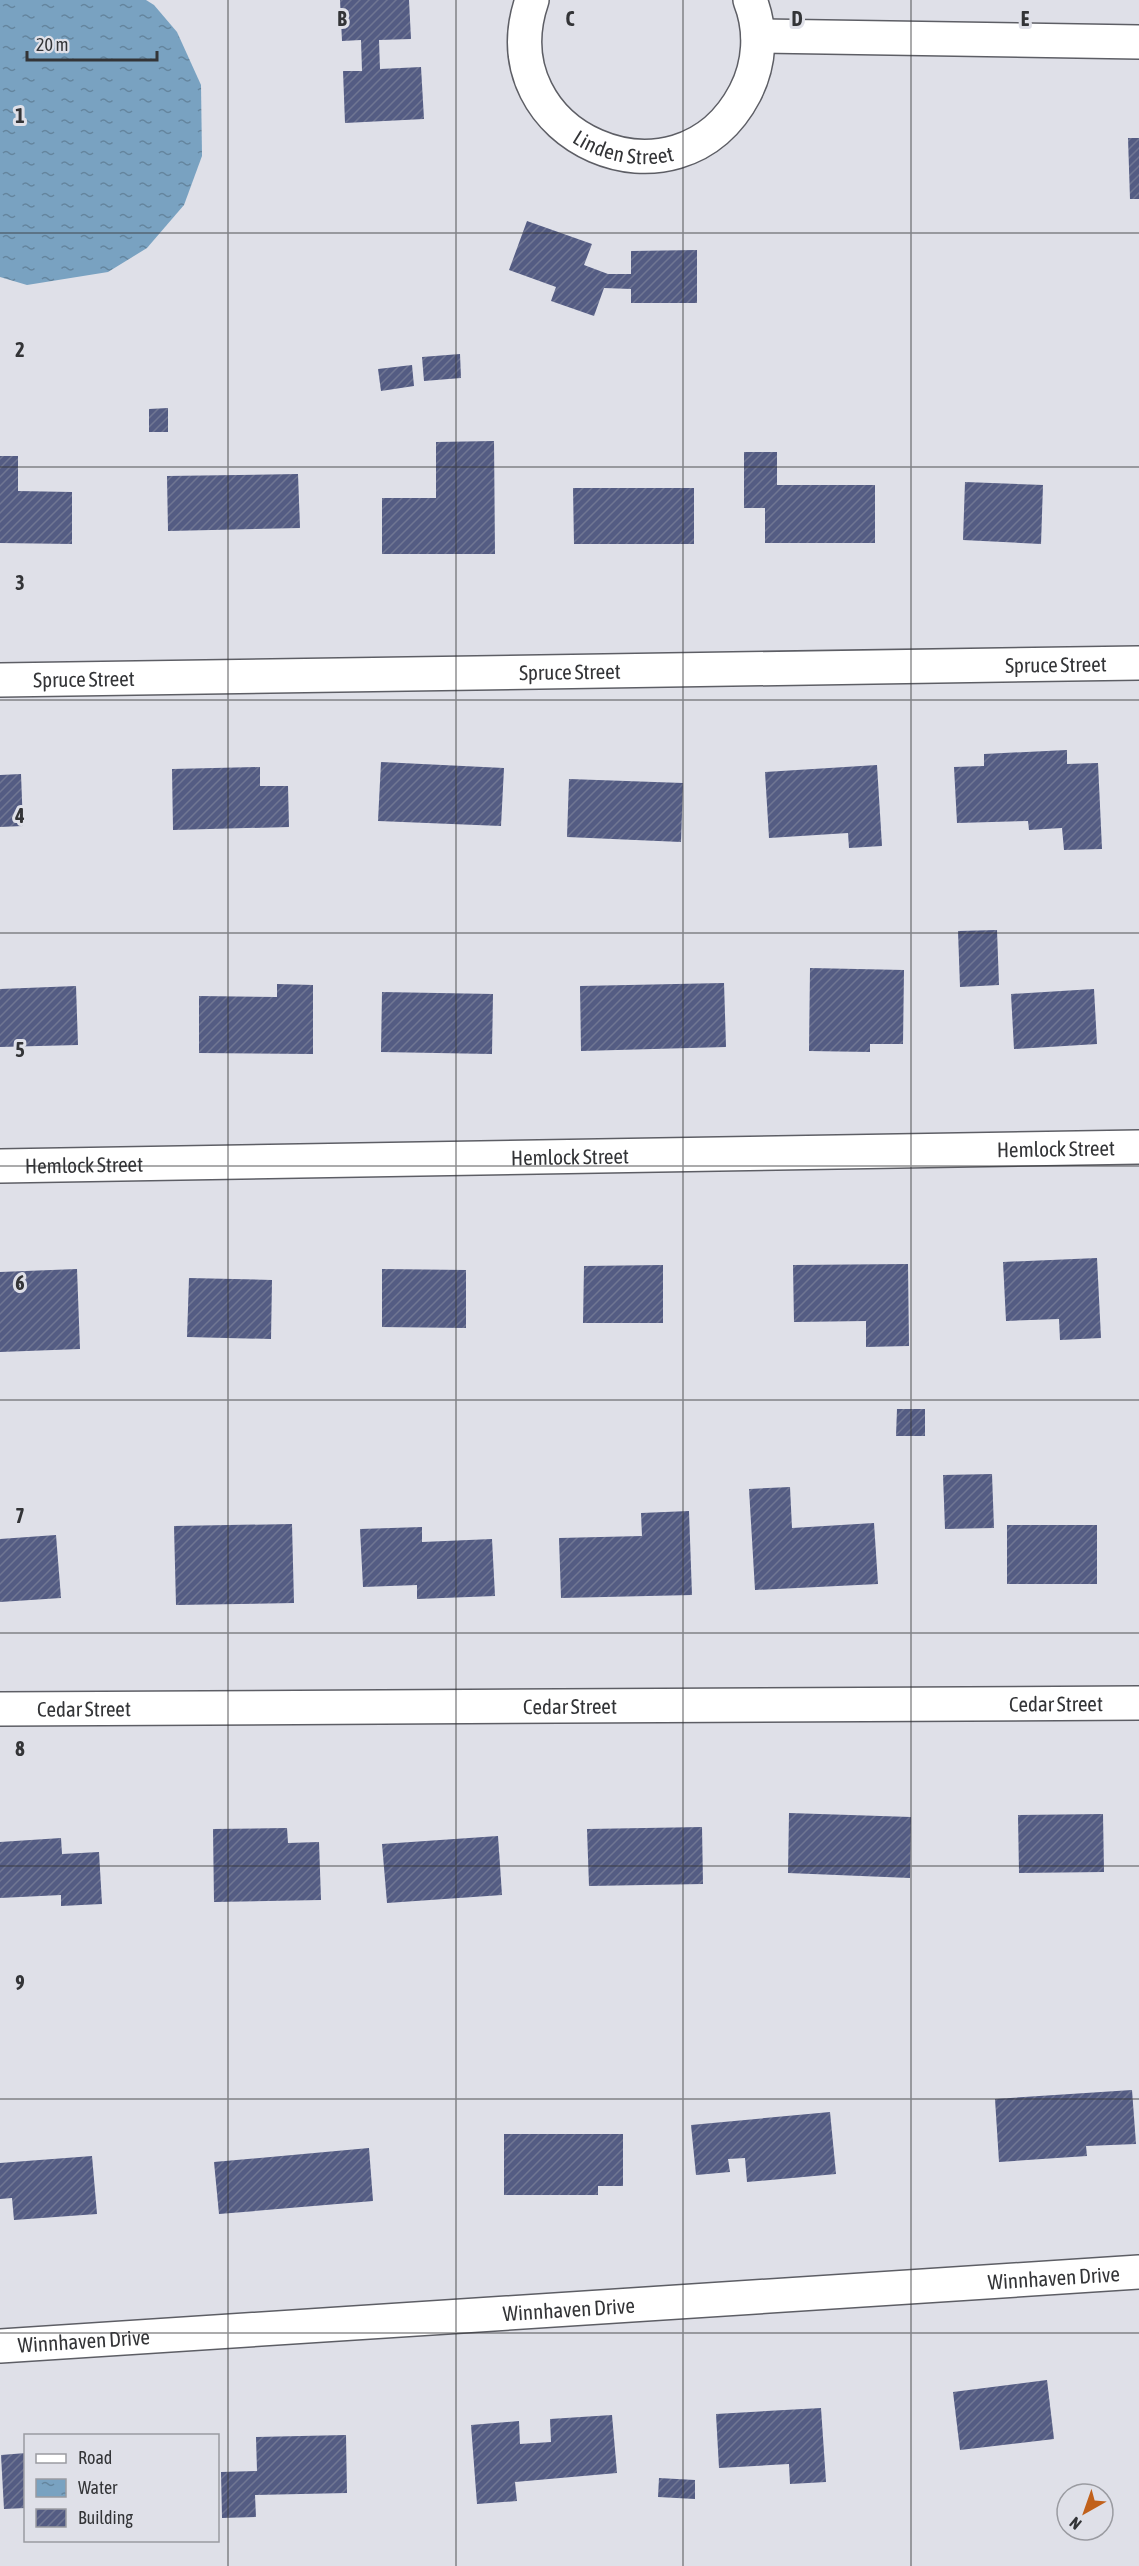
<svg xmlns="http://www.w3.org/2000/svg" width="1139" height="2566" viewBox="0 0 1139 2566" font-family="'Asap Condensed',sans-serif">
<defs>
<pattern id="water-ripples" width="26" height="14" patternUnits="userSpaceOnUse" patternTransform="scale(1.5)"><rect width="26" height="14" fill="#79a2c1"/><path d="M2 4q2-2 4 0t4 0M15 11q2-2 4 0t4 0" fill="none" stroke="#64859e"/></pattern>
<pattern id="building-hatch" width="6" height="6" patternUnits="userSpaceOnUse" patternTransform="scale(1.5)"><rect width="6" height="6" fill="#545c83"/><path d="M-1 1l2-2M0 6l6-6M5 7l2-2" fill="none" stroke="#707693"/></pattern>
</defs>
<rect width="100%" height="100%" fill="#dfe0e8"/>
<!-- water -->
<path fill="url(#water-ripples)" d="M0,0H146L154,5L177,32L201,85L202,156L184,205L147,248L108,272L27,285L0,277Z"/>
<!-- building -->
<g fill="url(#building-hatch)">
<path d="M340,0H409L411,39L379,40L380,69L421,67L424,119L345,123L343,71H362L361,40L342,41Z"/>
<path d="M1128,138H1139V199H1130Z"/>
<path d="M527,221L592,244L584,265L608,274H631V251L697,250V303H631V289L604,288L594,316L551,301L556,287L509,270Z"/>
<path d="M460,354L461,378L424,381L422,357Z"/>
<path d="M412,365L414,386L381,391L378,369Z"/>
<path d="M168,408V432H149V409Z"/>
<path d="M494,441L495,554H382V498H436V442Z"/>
<path d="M744,452H777V485H875V543H765V508H744Z"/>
<path d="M0,456H18V491L72,492V544L0,543Z"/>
<path d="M298,474L300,528L168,531L167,476Z"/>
<path d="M965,482L1043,485L1041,544L963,540Z"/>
<path d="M573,488H694V544H574Z"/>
<path d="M1067,750V764L1098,763L1102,849L1064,850L1062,828L1029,830L1028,821L957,823L954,767L984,766V754Z"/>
<path d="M381,762L504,768L501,826L378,821Z"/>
<path d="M877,765L882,846L849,848L848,833L769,838L765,772Z"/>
<path d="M260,767V786H288L289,827L173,830L172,769Z"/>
<path d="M21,774L23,826L0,827V775Z"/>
<path d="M569,779L683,783L681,842L567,837Z"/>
<path d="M997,930L999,985L960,987L958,931Z"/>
<path d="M810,968L904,970L903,1044H870V1052L809,1051Z"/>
<path d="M724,983L726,1047L581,1051L580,986Z"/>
<path d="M277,984L313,985V1054L199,1053V996L277,997Z"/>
<path d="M76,986L78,1045L0,1047V989Z"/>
<path d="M1094,989L1097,1044L1014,1049L1011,994Z"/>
<path d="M382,992L493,994L492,1054L381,1052Z"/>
<path d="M1097,1258L1101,1338L1060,1340L1059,1319L1006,1321L1003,1262Z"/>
<path d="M908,1264L909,1346L866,1347V1321L794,1322L793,1265Z"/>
<path d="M663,1265V1323H583L584,1266Z"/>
<path d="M77,1269L80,1349L0,1352V1272Z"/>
<path d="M382,1269L466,1270V1328L382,1327Z"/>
<path d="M189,1278L272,1280L271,1339L187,1337Z"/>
<path d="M897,1409H925V1436H896Z"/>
<path d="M992,1474L994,1528L945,1529L943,1475Z"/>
<path d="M790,1487L792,1528L874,1523L878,1584L755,1590L749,1489Z"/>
<path d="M689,1511L692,1595L561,1598L559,1538L642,1536L641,1513Z"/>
<path d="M292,1524L294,1603L176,1605L174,1526Z"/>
<rect x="1007" y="1525" width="90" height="59"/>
<path d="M422,1527V1542L492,1539L495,1596L417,1599V1585L363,1587L360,1529Z"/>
<path d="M56,1535L61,1598L0,1602V1539Z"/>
<path d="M789,1813L911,1817L910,1878L788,1873Z"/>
<path d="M1103,1814L1104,1872L1019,1873L1018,1815Z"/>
<path d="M702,1827L703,1884L589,1886L587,1829Z"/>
<path d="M287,1828L288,1843L319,1842L321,1900L214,1902L213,1829Z"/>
<path d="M498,1836L502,1895L387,1903L382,1844Z"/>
<path d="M61,1838L62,1854L99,1852L102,1904L61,1906V1895L0,1898V1842Z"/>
<path d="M1132,2090L1136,2144L1086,2146L1087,2156L999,2162L995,2099Z"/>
<path d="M830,2112L836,2174L747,2182L745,2158L728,2159L730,2172L696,2175L691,2125Z"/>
<path d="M504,2134H623V2186H598V2195H504Z"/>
<path d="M369,2148L373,2201L219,2214L214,2162Z"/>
<path d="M92,2156L97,2214L14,2220L12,2198L0,2199V2163Z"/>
<path d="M1047,2380L1054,2439L960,2450L953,2392Z"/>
<path d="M821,2408L826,2482L790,2484L789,2464L719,2468L716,2414Z"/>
<path d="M612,2415L617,2473L515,2482L517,2501L477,2504L471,2425L519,2421L520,2444L551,2442L550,2419Z"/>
<path d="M346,2435L347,2493L255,2495L256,2517L222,2518L221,2472L257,2471L256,2437Z"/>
<path d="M26,2453V2508L4,2509L1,2455Z"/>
<path d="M659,2478L695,2480V2499L658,2497Z"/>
</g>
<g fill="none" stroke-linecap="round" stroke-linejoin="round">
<!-- street casing -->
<g stroke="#5d5e65" stroke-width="36">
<g id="street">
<path id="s1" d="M532,0C485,137 678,221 745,93C760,64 762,30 750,0"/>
<path d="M758,36L1139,42"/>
<path id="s2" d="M0,680L1139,663"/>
<path id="s3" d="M0,1166L1139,1147"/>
<path id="s4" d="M0,1709L1139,1703"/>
<path id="s5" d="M0,2346L1139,2272"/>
</g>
</g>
<!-- street -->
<use href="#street" stroke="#fff" stroke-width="33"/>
</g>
<!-- grid -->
<path fill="none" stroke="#333437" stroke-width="1.5" stroke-opacity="0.55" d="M228,0V2566M456,0V2566M683,0V2566M911,0V2566M0,233H1139M0,467H1139M0,700H1139M0,933H1139M0,1166H1139M0,1400H1139M0,1633H1139M0,1866H1139M0,2099H1139M0,2333H1139"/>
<g text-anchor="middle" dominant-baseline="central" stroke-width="6" stroke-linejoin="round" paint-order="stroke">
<!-- street labels -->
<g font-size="21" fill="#333437" stroke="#dfe0e8">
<text stroke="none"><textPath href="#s1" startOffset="204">Linden Street</textPath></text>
<text stroke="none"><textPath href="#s2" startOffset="1056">Spruce Street</textPath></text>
<text stroke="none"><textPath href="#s2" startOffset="570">Spruce Street</textPath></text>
<text stroke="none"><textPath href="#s2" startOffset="84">Spruce Street</textPath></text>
<text stroke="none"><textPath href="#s3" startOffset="1056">Hemlock Street</textPath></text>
<text stroke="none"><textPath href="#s3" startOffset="570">Hemlock Street</textPath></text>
<text stroke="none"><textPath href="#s3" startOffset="84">Hemlock Street</textPath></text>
<text stroke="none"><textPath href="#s4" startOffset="1056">Cedar Street</textPath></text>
<text stroke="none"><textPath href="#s4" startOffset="570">Cedar Street</textPath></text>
<text stroke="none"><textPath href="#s4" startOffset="84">Cedar Street</textPath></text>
<text stroke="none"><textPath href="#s5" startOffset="1056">Winnhaven Drive</textPath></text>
<text stroke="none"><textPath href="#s5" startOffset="570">Winnhaven Drive</textPath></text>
<text stroke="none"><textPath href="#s5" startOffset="84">Winnhaven Drive</textPath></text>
</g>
</g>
<g font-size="20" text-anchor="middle" font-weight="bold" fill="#333437" stroke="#dfe0e8" stroke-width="6" stroke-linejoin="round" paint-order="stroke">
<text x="342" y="26">B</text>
<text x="570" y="26">C</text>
<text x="797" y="26">D</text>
<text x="1025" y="26">E</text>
<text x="20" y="123">1</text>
<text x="20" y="357">2</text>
<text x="20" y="590">3</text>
<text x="20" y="823">4</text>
<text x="20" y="1057">5</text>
<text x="20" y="1290">6</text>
<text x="20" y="1523">7</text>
<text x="20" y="1756">8</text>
<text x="20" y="1990">9</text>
</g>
<!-- legend -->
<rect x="24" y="2434" width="195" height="108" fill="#dfe0e8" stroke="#9a9ba1" stroke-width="1.5"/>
<rect x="36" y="2454" width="30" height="9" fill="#ffffff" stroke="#9a9ba1" stroke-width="1.5"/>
<text x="78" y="2464" font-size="18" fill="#333437">Road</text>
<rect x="36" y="2479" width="30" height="18" fill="url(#water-ripples)" stroke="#9a9ba1" stroke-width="1.5"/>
<text x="78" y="2494" font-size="18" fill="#333437">Water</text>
<rect x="36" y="2509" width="30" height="18" fill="url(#building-hatch)" stroke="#9a9ba1" stroke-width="1.5"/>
<text x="78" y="2524" font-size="18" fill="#333437">Building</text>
<!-- north arrow -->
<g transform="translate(1085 2512) rotate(220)"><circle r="28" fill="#dfe0e8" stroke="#9a9ba1" stroke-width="1.5"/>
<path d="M0-4.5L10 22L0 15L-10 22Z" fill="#c1611b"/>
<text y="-9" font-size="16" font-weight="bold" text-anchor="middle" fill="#333437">N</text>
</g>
<!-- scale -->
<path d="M27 51v9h130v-9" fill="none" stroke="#333437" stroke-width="3"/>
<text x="36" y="51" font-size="18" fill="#333437" stroke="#dfe0e8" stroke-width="4.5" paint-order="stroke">20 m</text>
</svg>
